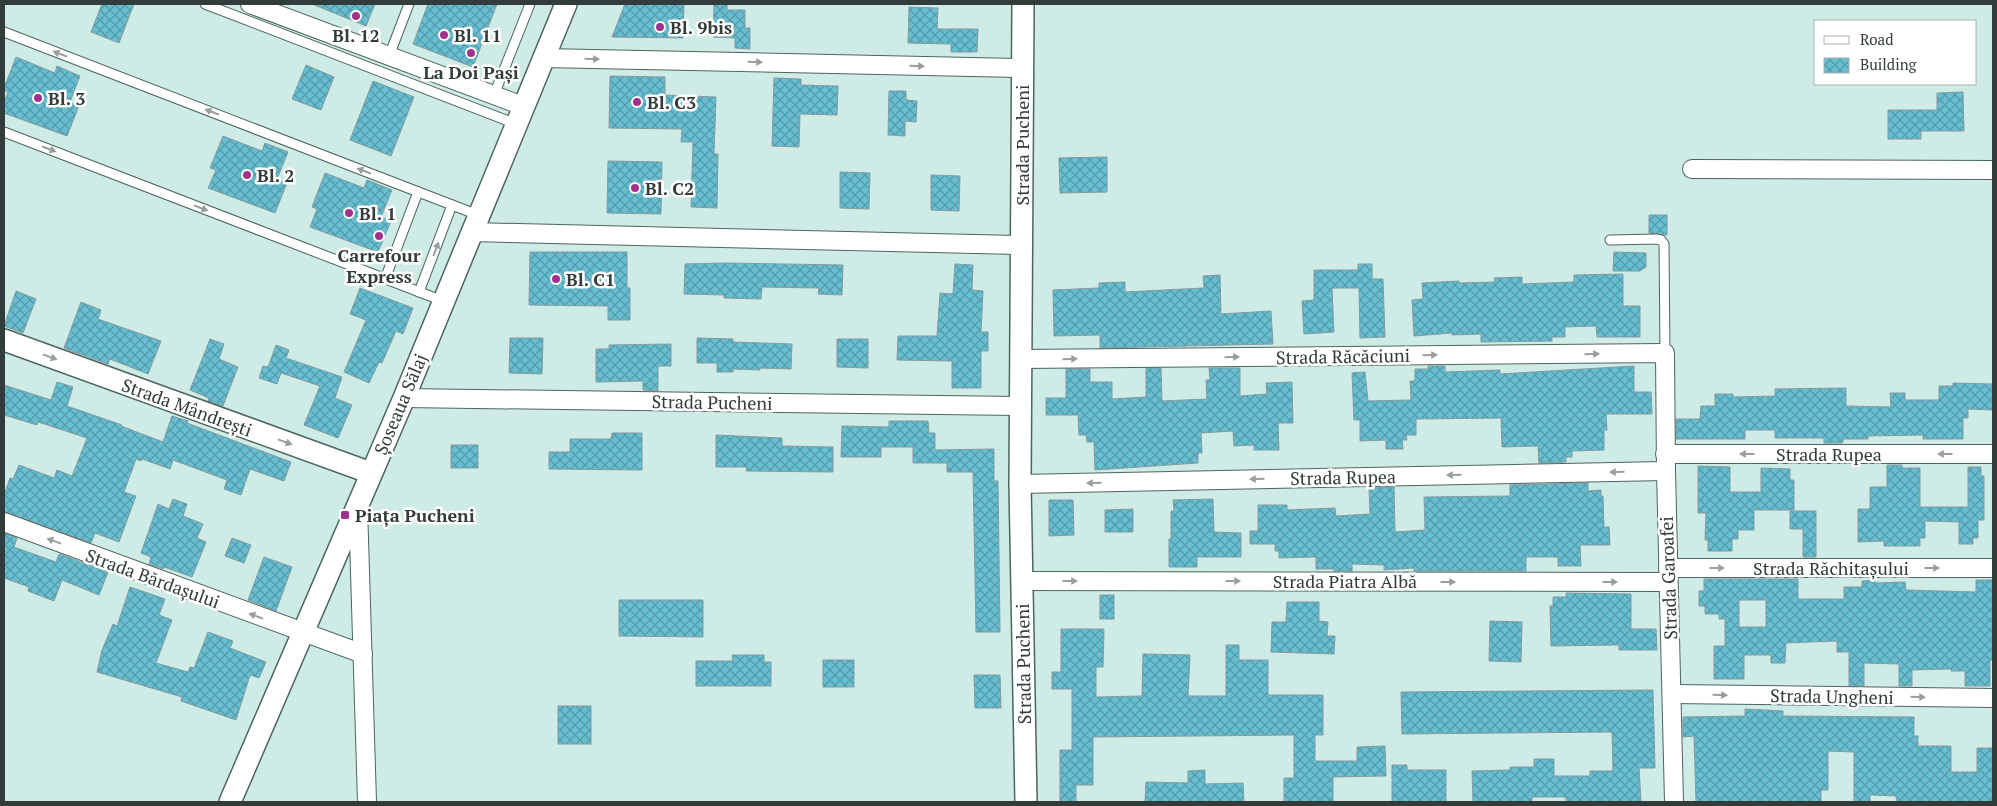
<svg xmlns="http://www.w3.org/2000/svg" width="1997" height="806" viewBox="0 0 1997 806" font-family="'PT Serif',serif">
<defs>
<pattern id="building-cross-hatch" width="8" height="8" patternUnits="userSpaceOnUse" patternTransform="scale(1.25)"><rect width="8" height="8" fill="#67bed1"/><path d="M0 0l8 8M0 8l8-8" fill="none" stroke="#559cab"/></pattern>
</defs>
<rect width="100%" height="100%" fill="#cfebe6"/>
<!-- building -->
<g fill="url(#building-cross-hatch)" stroke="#829ba1" fill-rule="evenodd">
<path d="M102,4H134L119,43L91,32Z"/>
<path d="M312,4H375L366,26Z"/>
<path d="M428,4H497L473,67L413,44Z"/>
<path d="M625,4H684L683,38L612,37Z"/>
<path d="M714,4H727V10H745V28H750V49L735,48V38L713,37Z"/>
<path d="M909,7L938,8L937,29H978L977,52H951V44L908,43Z"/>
<path d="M16,57L55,73L57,66L80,76L70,102L79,106L67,136L4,113V103L8,92L4,90V88Z"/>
<path d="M306,65L334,77L321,110L292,99Z"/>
<path d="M610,76L665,77V95L716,97L714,154H718L717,208L691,207L693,142H681L682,129L609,128Z"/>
<path d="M774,78L801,79V85L838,86L837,115L800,114L799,147L772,146Z"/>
<path d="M373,81L414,97L391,156L350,140Z"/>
<path d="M889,91H906V100L917,101L916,122L905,121V136L888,135Z"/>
<path d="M1963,92L1964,131H1921V139H1888V110H1937V93Z"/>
<path d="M223,136L262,151L265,143L288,152L277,179L287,183L275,213L208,188L216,170L210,168Z"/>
<path d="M1107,157V192L1060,193L1059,158Z"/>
<path d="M608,161L662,162L661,214L607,213Z"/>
<path d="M840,172L870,173L869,209L840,208Z"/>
<path d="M325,173L364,188L367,180L392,190L381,217L391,221L378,252L310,227L317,209L312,207Z"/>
<path d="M931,175L960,176L959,211L931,210Z"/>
<path d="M1649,215H1667V235L1649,233Z"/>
<path d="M530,252H627V288H630V320H608V306L529,305Z"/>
<path d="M1614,252L1646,253V267L1640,271H1613Z"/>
<path d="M725,263L843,265L842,295L818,294L819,288L762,287L761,299L724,298V295L684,294L685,264Z"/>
<path d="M955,264L973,265L972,290L983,291L981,332H988V351H981V388H952V361L897,360L898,336H937L940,293L953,294Z"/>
<path d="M1358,264H1372V279H1383L1385,337L1360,338L1359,288H1332L1334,332L1304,334L1302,301L1314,300V270H1358Z"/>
<path d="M1623,274V306H1640V337H1597L1596,326L1565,327V337H1552V341L1481,342V334L1452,335V333L1414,336L1412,300L1423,299L1422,283L1459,281V283L1495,282L1494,278L1522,277V284L1574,282V275Z"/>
<path d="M1220,275L1221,314L1271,311L1273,344L1100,348V335L1054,336L1053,290L1099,288V283L1125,282V292L1204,288L1203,276Z"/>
<path d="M360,288L413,308L403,334L396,331L382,363L379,362L369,383L344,372L366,320L350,314Z"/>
<path d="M16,291L36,299L23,333L4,326Z"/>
<path d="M81,302L101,310L98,319L161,341L148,374L110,359L108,364L64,348Z"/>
<path d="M510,338H543L542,374L509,373Z"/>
<path d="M697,338L733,339V342L792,344L791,369L760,368V370L733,369V372H717V363H697Z"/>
<path d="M210,339L224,344L219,359L238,367L223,406L208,401L209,398L190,390Z"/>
<path d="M837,339H868V368L837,367Z"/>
<path d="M671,344V366H658V391L643,390V381L596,382V349H609V345Z"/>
<path d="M276,345L289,350L286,358L342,377L335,398L352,405L338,438L304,425L320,386L281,373L277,384L259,378L263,366L268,367Z"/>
<path d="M1428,366H1445V372L1500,370V374L1634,366V392H1651L1652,414H1606L1607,430H1604V450L1572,451V457H1566V462L1539,463L1538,446L1502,447L1501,418L1416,419V435H1406L1407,440H1402L1403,449H1386V440L1360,441V420H1354L1352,373L1365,372L1368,401L1411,400L1410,381H1415V369H1428Z"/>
<path d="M1146,368H1161L1162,401L1207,399L1206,380H1210L1209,368H1240V396L1267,394L1266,383L1292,382L1293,423H1278L1279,450H1254V445L1234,446L1233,431L1201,433L1202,453H1198V463L1095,470L1094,442H1087L1086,435H1079L1078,415H1046V398H1066V369H1090V382H1112V399L1146,397Z"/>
<path d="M57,382L73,387L67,406L122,425L121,426L163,442L172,416L188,421L187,423L291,462L284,481L250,469L241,495L224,489L227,480L173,460L170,469L142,459L141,461L136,459L124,492L136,496L119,542L95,533L91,543L4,512V495L10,478L13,479L19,465L54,478L57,470L72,476L87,438L38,422L37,425L4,415V385L51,400Z"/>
<path d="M1953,383L1993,384V410L1968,409V418H1963V439H1923V435L1868,436V439H1844L1842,443H1824V438H1775V430H1745V439H1676V419H1700L1701,406H1715V394H1733V397L1775,396V389L1846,388V406L1891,407L1890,393H1905V400H1939V386H1953Z"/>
<path d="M889,421H928L929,433H935V450L994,449V481H998L1000,632H976L973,472H947V463H913V447H881V457H841L842,426L889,427Z"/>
<path d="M612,433H642V470L549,469V452H570V439H611Z"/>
<path d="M716,435L782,438V446L833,447V472L746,471L747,467H716Z"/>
<rect x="451" y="445" width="27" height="23"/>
<path d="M1887,465H1902V468H1920V507H1968V467H1981V476H1984V520H1978V538H1973V544H1959V522L1925,521V538H1920V546H1884V541L1858,542V509H1870V487H1887Z"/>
<path d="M1698,466L1730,467V492H1761V468L1790,469V480H1794V510H1754V530H1738V539H1732V551H1708V540H1705L1706,513H1698Z"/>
<path d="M1588,483V491L1601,490V496H1603L1604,527H1609L1610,545H1580L1581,566H1558V557H1526V571H1414V568L1384,570V565L1352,564V571H1334V569H1316V557L1279,558V551H1275V544H1250V531H1258V505H1287V510L1335,508L1336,516L1370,514L1369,488L1394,487L1395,532L1425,530L1424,497L1510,496V485Z"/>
<path d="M173,499L187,504L183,516L203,524L197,538L206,542L192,577L164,567L163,569L149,564L151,557L141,553L158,504L169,509Z"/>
<path d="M1213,499L1214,532L1241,533V557H1197V567H1169V539H1171V511H1174L1173,500Z"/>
<path d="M1049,500H1073L1074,535L1049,536Z"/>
<path d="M1133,509V532H1105V510Z"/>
<path d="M1790,511H1816V557H1803V529H1790Z"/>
<path d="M4,533L17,538L14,547L56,562L59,554L108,572L99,595L62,580L54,601L28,591L29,587L4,578Z"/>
<path d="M232,538L251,545L244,563L225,556Z"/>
<path d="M264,557L292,567L276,611L248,600Z"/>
<path d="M1704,579H1798V599H1844V587H1862V581L1875,580V583L1905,582L1906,590L1976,592V580H1993V660H1990V686H1965V671H1951V669L1912,670V686H1899V664L1864,663V686H1849V652H1837V641L1786,643L1785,663H1771V655H1744V679H1714V646H1725V619H1719V614H1705V606H1699V591H1704ZM1739,600H1766V627H1739Z"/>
<path d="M130,587L165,599L159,615L172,620L156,663L188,672L190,667L194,668L208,632L233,641L230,648L266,662L259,678L250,675L236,720L181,701L182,697L97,672L102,650L113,624L117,626Z"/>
<path d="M1566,593L1631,594V629H1656L1657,650H1619V645L1551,646L1550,606H1553V597H1566Z"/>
<rect x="1100" y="595" width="14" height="24"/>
<path d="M619,600H703V637L619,636Z"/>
<path d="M1287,602H1319V621L1328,622L1327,636H1335L1334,654L1271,652L1272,622H1286Z"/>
<path d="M1490,621L1522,622L1521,662L1489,661Z"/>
<path d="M1061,629H1104L1103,667H1096V697L1142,696L1143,654L1190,655L1188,696H1226V645H1239V660H1268V695H1323V735H1315V761H1357V747L1385,746L1386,776L1333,777V802H1284V778H1294V735L1093,737V785H1076V802H1060V750H1072V689H1052V672H1061Z"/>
<path d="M732,655H764V662H771V686H696V661H733Z"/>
<rect x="823" y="660" width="31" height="27"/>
<path d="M974,675H1000L1001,708H975Z"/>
<path d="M1653,690L1655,768H1639L1641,802H1566V797H1532V802H1473L1472,771L1510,770V767H1534V759H1554V776H1590V771H1613L1612,732L1402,734L1401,692Z"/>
<rect x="558" y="706" width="33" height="38"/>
<path d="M1745,709L1783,711V716L1914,717V736H1918V746H1951V772H1977V748H1993V802H1897L1896,796L1870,795V802H1854V752L1828,751V790H1821V802H1696L1694,736L1683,737V717L1745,716Z"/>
<path d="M1392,765H1407V770H1446V802H1392Z"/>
<path d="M1205,770V784L1243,783L1244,802H1145L1146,782L1188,783V771Z"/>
</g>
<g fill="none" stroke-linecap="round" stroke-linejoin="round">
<!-- service casing -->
<g stroke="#4d6561" stroke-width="11">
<g id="service">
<path d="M205,4L516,124"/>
<path d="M4,32L478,215"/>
<path d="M389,56L409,4"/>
<path d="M494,95L530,4"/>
<path d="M4,132L443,301"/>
<path d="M1610,240L1656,239L1661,240L1664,244L1665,353"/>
<path d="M385,279L418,192"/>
<path d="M419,292L452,205"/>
</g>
</g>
<!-- minor casing -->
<g stroke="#4d6561" stroke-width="20">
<g id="minor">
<path d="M250,4L523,106"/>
<path d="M543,58L1022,68"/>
<path d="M1692,169L1993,170"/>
<path d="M471,232L1021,245"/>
<path d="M1021,359L1665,353L1666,471L1674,802"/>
<path d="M404,398L1020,406"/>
<path d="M1665,454H1993"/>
<path d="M1020,484L1666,471"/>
<path d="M358,506L367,802"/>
<path d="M4,522L363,654"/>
<path d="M1668,568H1993"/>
<path d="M1021,581L1668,582"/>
<path d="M1672,694L1993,698"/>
</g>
</g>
<!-- tertiary casing -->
<g stroke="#4d6561" stroke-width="24">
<g id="tertiary">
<path d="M1023,4L1020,484L1026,802"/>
<path d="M4,340L371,473"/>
<path d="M230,802L404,398L566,4"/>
</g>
</g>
<!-- service -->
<use href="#service" stroke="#fff" stroke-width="9"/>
<!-- minor -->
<use href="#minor" stroke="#fff" stroke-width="18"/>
<!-- tertiary -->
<use href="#tertiary" stroke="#fff" stroke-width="21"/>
</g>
<!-- one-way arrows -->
<defs><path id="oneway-solid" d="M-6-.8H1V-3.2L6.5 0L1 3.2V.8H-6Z" transform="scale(1.25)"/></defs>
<g fill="#989e9d">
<use href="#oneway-solid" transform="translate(60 54) rotate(-159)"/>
<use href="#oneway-solid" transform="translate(592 59) rotate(1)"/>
<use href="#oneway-solid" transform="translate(755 62) rotate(1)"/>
<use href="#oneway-solid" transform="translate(917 66) rotate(1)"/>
<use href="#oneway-solid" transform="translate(212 112) rotate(-159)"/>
<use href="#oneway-solid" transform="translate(49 149) rotate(21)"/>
<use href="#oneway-solid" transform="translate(364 171) rotate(-159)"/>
<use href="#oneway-solid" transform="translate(201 208) rotate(21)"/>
<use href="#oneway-solid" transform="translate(436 249) rotate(-69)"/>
<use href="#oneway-solid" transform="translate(1592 354) rotate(-1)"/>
<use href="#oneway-solid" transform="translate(1430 355) rotate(-1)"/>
<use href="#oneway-solid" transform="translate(50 357) rotate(20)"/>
<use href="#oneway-solid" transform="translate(1232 357) rotate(-1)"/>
<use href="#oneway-solid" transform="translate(1070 359) rotate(-1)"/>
<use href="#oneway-solid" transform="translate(285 442) rotate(20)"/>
<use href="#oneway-solid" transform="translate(1747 454) rotate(180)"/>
<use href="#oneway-solid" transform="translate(1945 454) rotate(180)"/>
<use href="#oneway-solid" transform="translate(1617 472) rotate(179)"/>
<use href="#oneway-solid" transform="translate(1454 475) rotate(179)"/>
<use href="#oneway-solid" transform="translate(1257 479) rotate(179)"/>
<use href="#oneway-solid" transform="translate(1094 483) rotate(179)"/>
<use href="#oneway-solid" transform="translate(54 541) rotate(-160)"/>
<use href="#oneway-solid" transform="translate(1717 568)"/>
<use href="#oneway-solid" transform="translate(1932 568)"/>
<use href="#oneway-solid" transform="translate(1070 581)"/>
<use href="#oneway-solid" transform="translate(1233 581)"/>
<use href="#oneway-solid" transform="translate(1448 582)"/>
<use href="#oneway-solid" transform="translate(1610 582)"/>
<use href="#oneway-solid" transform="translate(256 616) rotate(-160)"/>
<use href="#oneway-solid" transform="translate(1720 695) rotate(1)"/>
<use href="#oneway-solid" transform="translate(1918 697) rotate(1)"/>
</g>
<!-- markers -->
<g fill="#a2318e" stroke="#fff" stroke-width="2">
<circle cx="356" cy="16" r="5"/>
<circle cx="660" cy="27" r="5"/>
<circle cx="444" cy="35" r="5"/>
<circle cx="471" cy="53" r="5"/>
<circle cx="38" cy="98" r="5"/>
<circle cx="637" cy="102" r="5"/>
<circle cx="247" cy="175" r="5"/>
<circle cx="635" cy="188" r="5"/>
<circle cx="349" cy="213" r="5"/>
<circle cx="379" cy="236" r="5"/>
<circle cx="556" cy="279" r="5"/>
<rect x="340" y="510" width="10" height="10" rx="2.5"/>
</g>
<g text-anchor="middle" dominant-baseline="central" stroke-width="5" stroke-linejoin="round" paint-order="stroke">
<!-- poi labels -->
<g font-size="18" font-weight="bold" fill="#323d3b" stroke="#fff" text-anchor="start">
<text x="670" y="27">Bl. 9bis</text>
<text x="356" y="35" text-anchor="middle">Bl. 12</text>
<text x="454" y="35">Bl. 11</text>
<text x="471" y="72" text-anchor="middle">La Doi Pași</text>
<text x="48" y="98">Bl. 3</text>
<text x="647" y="102">Bl. C3</text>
<text x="257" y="175">Bl. 2</text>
<text x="645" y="188">Bl. C2</text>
<text x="359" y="213">Bl. 1</text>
<text x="379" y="255" text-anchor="middle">Carrefour<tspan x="379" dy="21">Express</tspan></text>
<text x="566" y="279">Bl. C1</text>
<text x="355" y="515">Piața Pucheni</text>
</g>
<!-- street labels -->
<g font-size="18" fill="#323d3b" stroke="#fff">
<text transform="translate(1022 145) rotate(-90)">Strada Pucheni</text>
<text transform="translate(1343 356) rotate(-1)">Strada Răcăciuni</text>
<text transform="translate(712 402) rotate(1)">Strada Pucheni</text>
<text transform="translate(400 404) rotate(-67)">Șoseaua Sălaj</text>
<text transform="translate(187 407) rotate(20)">Strada Mândrești</text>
<text x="1829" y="454">Strada Rupea</text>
<text transform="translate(1343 477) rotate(-1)">Strada Rupea</text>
<text x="1831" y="568">Strada Răchitașului</text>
<text transform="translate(153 578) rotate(20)">Strada Bărdașului</text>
<text transform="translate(1668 578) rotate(-92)">Strada Garoafei</text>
<text x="1345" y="581">Strada Piatra Albă</text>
<text transform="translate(1023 664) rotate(-91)">Strada Pucheni</text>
<text transform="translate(1832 696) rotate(1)">Strada Ungheni</text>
</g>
</g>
<!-- border -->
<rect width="1997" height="806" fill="none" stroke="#323d3b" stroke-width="10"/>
<!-- legend -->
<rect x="1814" y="20" width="162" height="65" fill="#ffffff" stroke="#adb1b1"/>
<rect x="1824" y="36" width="25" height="8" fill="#ffffff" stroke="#adb1b1"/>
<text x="1860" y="45" font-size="15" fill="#323d3b">Road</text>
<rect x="1824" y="58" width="25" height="15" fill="url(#building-cross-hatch)" stroke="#adb1b1"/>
<text x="1860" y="70" font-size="15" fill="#323d3b">Building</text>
</svg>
